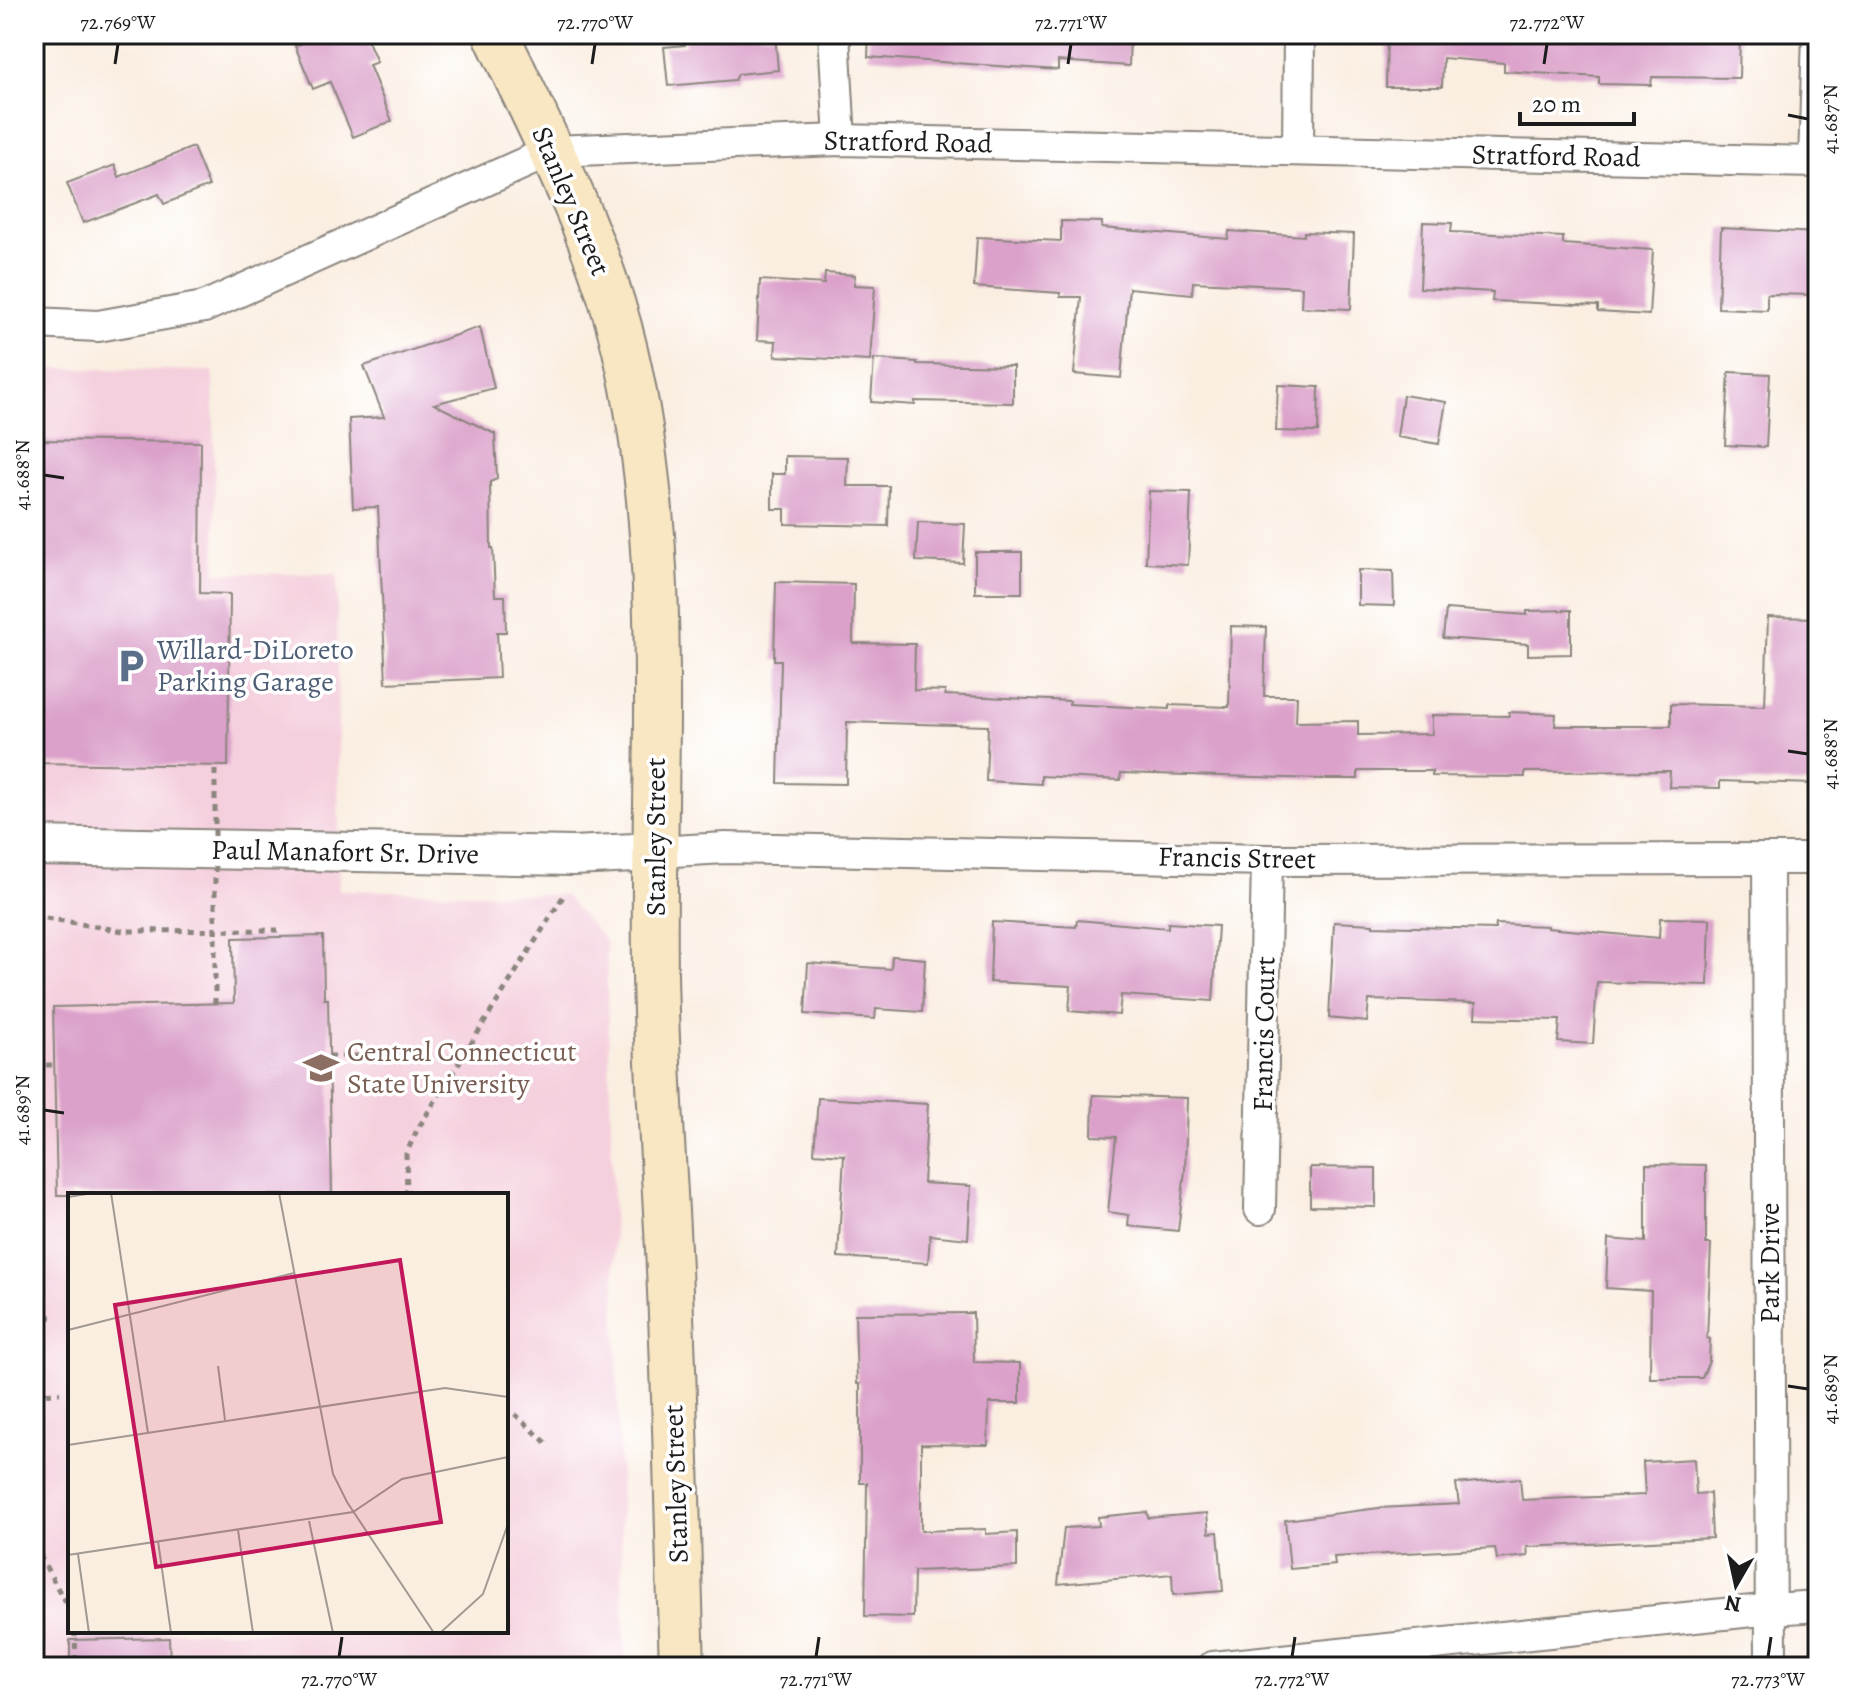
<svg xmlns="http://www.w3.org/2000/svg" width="1852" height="1701" viewBox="0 0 1852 1701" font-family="Alegreya,serif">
<rect width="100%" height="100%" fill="#fff"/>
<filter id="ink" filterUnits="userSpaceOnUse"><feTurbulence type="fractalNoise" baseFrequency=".0125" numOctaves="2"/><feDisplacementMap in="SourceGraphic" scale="16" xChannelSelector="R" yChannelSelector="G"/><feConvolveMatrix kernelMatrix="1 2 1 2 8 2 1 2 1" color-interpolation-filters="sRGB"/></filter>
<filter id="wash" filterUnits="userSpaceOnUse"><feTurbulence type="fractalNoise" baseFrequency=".006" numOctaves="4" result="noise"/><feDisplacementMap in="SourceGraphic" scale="32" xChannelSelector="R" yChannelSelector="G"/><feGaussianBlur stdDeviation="1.8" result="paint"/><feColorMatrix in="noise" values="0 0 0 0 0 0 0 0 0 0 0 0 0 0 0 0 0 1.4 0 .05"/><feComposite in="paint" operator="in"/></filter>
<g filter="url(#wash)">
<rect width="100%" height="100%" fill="#faeee1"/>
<!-- built -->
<path fill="#f4cfdd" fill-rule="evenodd" d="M34,368L213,371L216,573L337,574L339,890L564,895L606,942L625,1667H34ZM70,1195H506V1631H70Z"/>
<g id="blocks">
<!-- building -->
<g fill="#dba1ca">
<path d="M324,34H365L377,62L369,65L392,121L353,137L330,82L313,89L295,46Z"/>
<path d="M683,34H775L778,70L738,74L735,80L668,86L664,47L685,45Z"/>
<path d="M869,34H1130L1129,66L1058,61V70L868,57Z"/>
<path d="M1387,34H1740L1739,78L1652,77L1651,85L1599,84V77L1504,71V63L1443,58L1442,87H1386Z"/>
<path d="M193,147L209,186L164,204L159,194L83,223L67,183L115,165L119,177Z"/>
<path d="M1061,221L1102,222V228L1228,239L1229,231L1304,236V232L1354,234L1351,309L1301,307L1302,287L1193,282L1192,294L1129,288L1121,378L1074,374L1081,297H1060V293L974,287L977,237L1061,241Z"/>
<path d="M1423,222L1452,223L1451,232L1563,237V244L1653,250L1649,315L1598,312V306L1492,301L1493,292L1420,288Z"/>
<path d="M1721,228L1818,233V295L1767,294V310L1718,308Z"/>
<path d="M825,273L855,275L854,285L875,286L870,361L775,356L776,341L757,340L760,280L824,284Z"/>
<path d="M480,327L494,388L434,404L495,434L497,479L490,482L491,548H493L495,596H505L506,632H497L499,678L386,683L378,507L353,508L349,419L384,417L364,366Z"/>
<path d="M874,359L917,362V364L1013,366V403L915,401V405L871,402Z"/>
<path d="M1729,372L1770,374L1766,447L1725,445Z"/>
<path d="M1278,385L1319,387L1318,432L1276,431Z"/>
<path d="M1403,395L1446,402L1439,444L1397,437Z"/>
<path d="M34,440L201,442L200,593L230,594L228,766L34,763Z"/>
<path d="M785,456L848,457L847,486H889L888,526L785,524V509H772V474H785Z"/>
<path d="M1149,491L1191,492L1188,565L1146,563Z"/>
<path d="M918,522L965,524L963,563L916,561Z"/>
<rect x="975" y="552" width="47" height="41"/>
<path d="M1358,570L1393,571L1394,606L1358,605Z"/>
<path d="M776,582L854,584L853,643L915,644L914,690L945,691V695L1070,701L1069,704L1169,709V705L1229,707L1231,626L1266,627L1264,696H1297L1296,722L1358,721V735L1432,734V715L1509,716V712L1556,714L1555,726H1671V704L1765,706L1768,617L1818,618L1814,784L1720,781V788L1669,787L1670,771L1525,772V777L1432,776V771H1358V779H1323L1121,773L1120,780L1041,776V784L986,781L988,726L847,722L846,784L778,783L781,660H774Z"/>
<path d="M1446,609L1527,615V611L1571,610V654L1528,655V644L1443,638Z"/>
<path d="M1660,918L1710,919L1708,985L1597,982L1593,1044L1558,1042L1560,1020L1475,1018L1476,1003L1369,1000L1367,1022L1329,1018L1334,922L1373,924V926L1495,929L1496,924L1547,926V928L1659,938Z"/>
<path d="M1077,920L1168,928V923L1218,926L1213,1001L1121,995L1119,1015L1069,1011L1071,986L990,982L992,922L1076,927Z"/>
<path d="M323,936L324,999H328L332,1195H57L53,1007L234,1003L233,938Z"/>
<path d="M892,956L925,959L922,1012L876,1009L875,1019L805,1014L808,963L891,969Z"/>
<path d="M1093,1095L1187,1098L1185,1171L1178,1231L1128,1226L1129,1215L1108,1212L1116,1137L1092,1136Z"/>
<path d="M818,1098L928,1104L923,1183L971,1186L968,1239L930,1235L928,1263L838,1257L844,1155L814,1153Z"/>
<path d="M1646,1164L1706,1165V1244H1711L1707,1338L1710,1339L1709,1361L1702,1378H1650L1651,1291L1606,1288L1608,1239L1646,1242Z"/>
<path d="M1310,1167L1376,1168V1207L1310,1206Z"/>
<path d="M973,1313L974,1362L1020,1363V1403H989L988,1445L921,1444V1531L986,1529V1534L1017,1532V1567L914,1571L913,1617L865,1616L867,1483H860V1384H857L855,1314Z"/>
<path d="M1694,1459L1696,1494L1710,1493L1712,1538L1527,1547L1528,1556L1497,1559L1495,1548L1334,1557L1335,1565L1290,1569L1285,1520L1379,1508L1459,1504L1456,1484L1520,1478L1522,1500L1645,1495L1643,1462Z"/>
<path d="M1147,1512L1148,1518L1207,1513L1209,1533L1218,1532L1223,1591L1173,1595L1172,1574L1058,1584L1064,1528L1099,1526L1098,1517Z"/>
<path d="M169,1638L170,1667H70V1640Z"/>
</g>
</g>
</g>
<g filter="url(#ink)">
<use href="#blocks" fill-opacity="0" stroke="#8b857e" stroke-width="2"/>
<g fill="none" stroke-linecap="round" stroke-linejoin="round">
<!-- minor casing -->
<g stroke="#8b857e" stroke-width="34">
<g id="minor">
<path d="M834,34L840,140"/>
<path d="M1298,149L1299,34"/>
<path d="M1814,162L1818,34"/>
<path d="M34,323L98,326L204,307L551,151L840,140L1818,162"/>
<path d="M655,852L726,848L1267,860L1818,859"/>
<path d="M1768,859L1771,1667"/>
<path d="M1260,1209L1267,860"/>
<path d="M1213,1667L1772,1609L1818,1606"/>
</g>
</g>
<!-- tertiary casing -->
<g stroke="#8b857e" stroke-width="42">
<path id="tertiary" d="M34,846L573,856L655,852"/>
</g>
<!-- secondary casing -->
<g stroke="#8b857e" stroke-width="48">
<path id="secondary" d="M496,34C544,137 599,239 625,350C673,554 652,767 655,974C657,1089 667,1202 671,1316C676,1433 678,1550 682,1667"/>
</g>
<!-- path -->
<g stroke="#8b857e" stroke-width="5" stroke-dasharray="6 6" stroke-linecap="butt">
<path d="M34,916L123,931L278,930"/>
<path d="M329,1056H462"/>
<path d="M34,1065H54"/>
<path d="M407,1195L406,1154L417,1130L564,895"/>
<path d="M34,1317H58"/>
<path d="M34,1394L60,1393"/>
<path d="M506,1406L550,1446"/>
<path d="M34,1545L70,1611"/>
<path d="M75,1631L76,1667"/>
</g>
<!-- minor -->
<use href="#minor" stroke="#fff" stroke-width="30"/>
<!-- tertiary -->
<use href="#tertiary" stroke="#fff" stroke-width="38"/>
<!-- secondary -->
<use href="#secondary" stroke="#f9e7c3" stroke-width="44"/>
<!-- path-bridge -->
<path stroke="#8b857e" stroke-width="5" stroke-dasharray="6 6" stroke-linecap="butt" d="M215,1004V765"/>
</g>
</g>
<!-- ticks -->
<path fill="none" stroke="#1c1c1c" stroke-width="3" d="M115,64L118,44M592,64L595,44M1068,64L1071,44M1544,64L1547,44M1788,115L1808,119M44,475L64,478M1788,751L1808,754M44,1110L64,1113M1788,1386L1808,1389M339,1657L342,1637M816,1657L819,1637M1292,1657L1295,1637M1768,1657L1771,1637"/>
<!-- icons -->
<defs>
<g id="parking-bare" transform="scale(2.76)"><path d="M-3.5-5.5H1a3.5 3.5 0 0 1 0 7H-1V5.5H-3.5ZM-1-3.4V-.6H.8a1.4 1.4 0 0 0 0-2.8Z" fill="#5c6f8a" stroke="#fff" stroke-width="2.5" paint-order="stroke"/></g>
<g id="university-bare" transform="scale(2.76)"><path d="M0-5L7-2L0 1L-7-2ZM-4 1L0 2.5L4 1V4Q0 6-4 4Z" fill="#8d6e63" stroke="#fff" stroke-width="2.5" paint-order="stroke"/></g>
</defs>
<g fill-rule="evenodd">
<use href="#parking-bare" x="131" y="666"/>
<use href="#university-bare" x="321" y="1068"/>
</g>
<g text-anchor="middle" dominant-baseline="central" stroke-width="7" stroke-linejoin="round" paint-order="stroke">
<!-- street labels -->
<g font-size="28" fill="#1c1c1c" stroke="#fff">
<text transform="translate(908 142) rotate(1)">Stratford Road</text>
<text transform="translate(1556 156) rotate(1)">Stratford Road</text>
<text transform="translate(571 201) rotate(67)">Stanley Street</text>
<text transform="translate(656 837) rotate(-90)">Stanley Street</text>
<text transform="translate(345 852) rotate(1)">Paul Manafort Sr. Drive</text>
<text transform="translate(1237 858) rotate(1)">Francis Street</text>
<text transform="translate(1264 1034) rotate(-89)">Francis Court</text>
<text transform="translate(1770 1263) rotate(-90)">Park Drive</text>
<text transform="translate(676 1484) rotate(-92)">Stanley Street</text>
</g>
<!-- service labels -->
<g font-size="28" fill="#4e5e75" stroke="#fff" text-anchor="start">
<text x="157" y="650">Willard-DiLoreto<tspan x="157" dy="32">Parking Garage</tspan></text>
</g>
<!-- education labels -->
<g font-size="28" fill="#785e54" stroke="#fff" text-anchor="start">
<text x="347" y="1052">Central Connecticut<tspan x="347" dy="32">State University</tspan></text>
</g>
</g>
<!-- overview -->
<g transform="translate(68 1193)">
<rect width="440" height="440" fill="#faeee1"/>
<path fill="none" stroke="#a19a92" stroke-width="2" d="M43,0L80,240M211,0L265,281L279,309L366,440M0,4L25,0M0,137L226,80M150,173L157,227M0,252L377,195L440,204M241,328L265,440M170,337L185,440M90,348L103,440M10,361L21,440M0,362L285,319L334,286L440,264M372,440L415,401L440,331"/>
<path fill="#c2185b" fill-opacity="0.15" stroke="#c2185b" stroke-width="4" d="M332,67L373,329L88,374L47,112Z"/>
<rect width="440" height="440" fill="none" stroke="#1c1c1c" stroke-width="4"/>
</g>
<!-- margin -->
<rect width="1852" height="1701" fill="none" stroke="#fff" stroke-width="88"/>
<!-- north arrow -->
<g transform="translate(1736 1585) rotate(189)" stroke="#ffffff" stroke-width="6" paint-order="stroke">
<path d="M0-6L14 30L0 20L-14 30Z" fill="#1c1c1c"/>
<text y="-12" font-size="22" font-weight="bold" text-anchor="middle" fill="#1c1c1c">N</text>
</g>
<!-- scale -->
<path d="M1520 112v12h114v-12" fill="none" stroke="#1c1c1c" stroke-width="4"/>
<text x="1532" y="112" font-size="24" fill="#1c1c1c" stroke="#ffffff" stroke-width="6" paint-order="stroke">20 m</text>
<rect x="44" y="44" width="1764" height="1613" fill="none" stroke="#1c1c1c" stroke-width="3"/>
<g font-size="20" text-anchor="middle" fill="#1c1c1c">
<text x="118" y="29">72.769°W</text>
<text x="595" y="29">72.770°W</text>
<text x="1071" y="29">72.771°W</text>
<text x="1547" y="29">72.772°W</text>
<text transform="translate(1830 119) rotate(-90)" y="7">41.687°N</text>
<text transform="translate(22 475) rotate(-90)" y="7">41.688°N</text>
<text transform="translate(1830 754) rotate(-90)" y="7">41.688°N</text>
<text transform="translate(22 1110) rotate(-90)" y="7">41.689°N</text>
<text transform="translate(1830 1389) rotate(-90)" y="7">41.689°N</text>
<text x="339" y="1686">72.770°W</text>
<text x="816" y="1686">72.771°W</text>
<text x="1292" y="1686">72.772°W</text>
<text x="1768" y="1686">72.773°W</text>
</g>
</svg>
